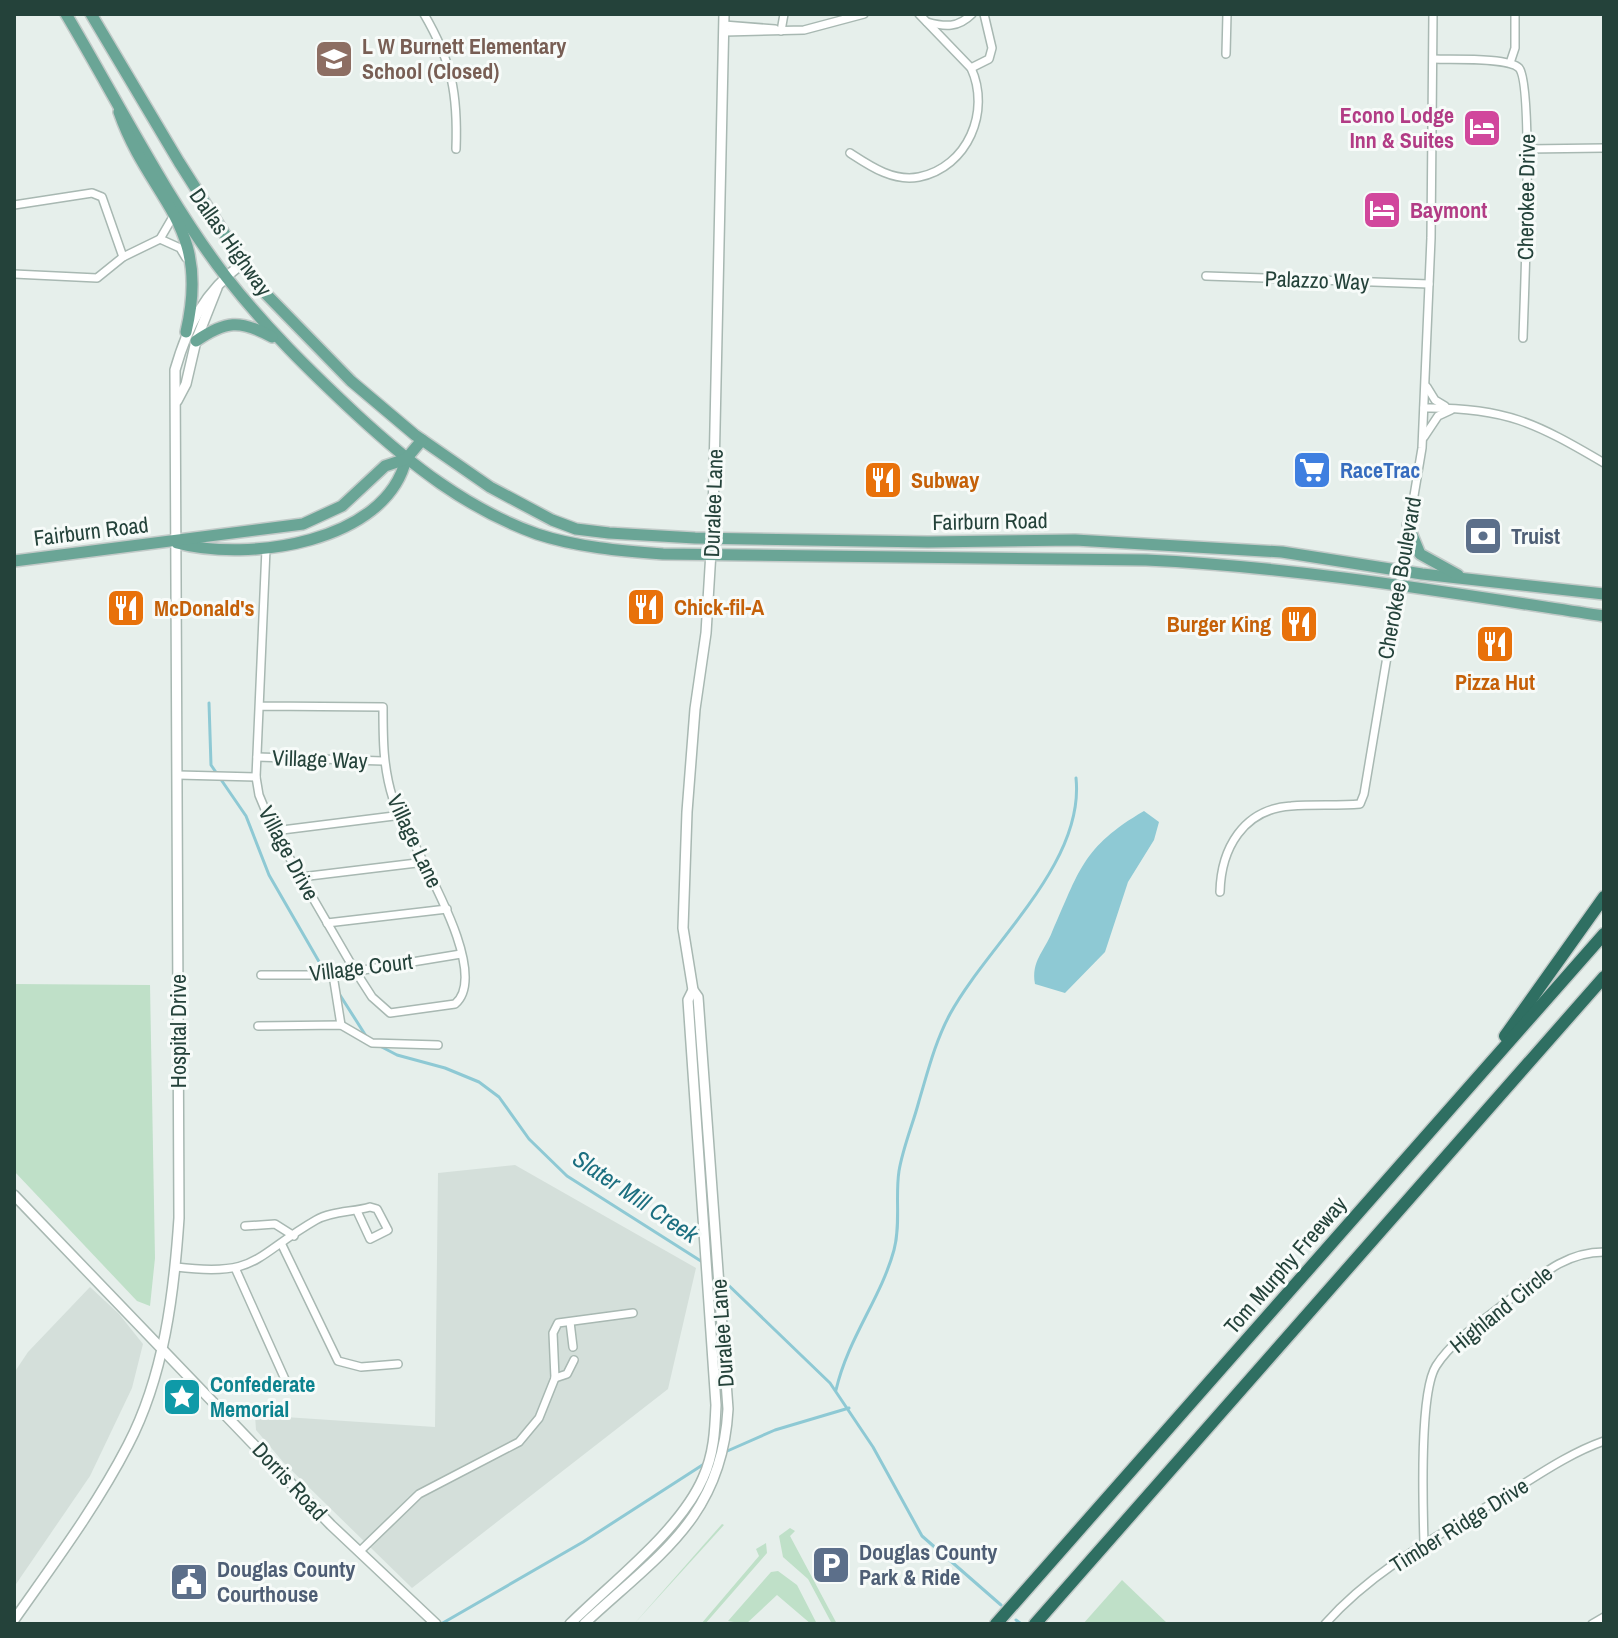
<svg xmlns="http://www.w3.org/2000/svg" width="1618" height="1638" viewBox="0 0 1618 1638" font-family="'Archivo Narrow',sans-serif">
<rect width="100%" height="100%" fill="#e6efeb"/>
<!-- built -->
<g fill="#d4dfda">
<path d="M515,1165L696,1268L668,1389L412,1588L284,1463L256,1430L255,1415L435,1427L438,1173Z"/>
<path d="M90,1287L119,1314L143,1344L132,1388L90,1476L14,1587V1373L28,1352Z"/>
</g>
<!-- green -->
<g fill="#bfe0c8">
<path d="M14,984L150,985L155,1258L150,1306L137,1301L14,1171Z"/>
<path d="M722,1524L724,1525L634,1624Z"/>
<path d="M790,1528L795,1531L790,1536L837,1624H832L808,1579L783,1557L779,1536Z"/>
<path d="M766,1543L767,1553L705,1624H701L759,1556L756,1549Z"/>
<path d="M778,1571L797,1585L817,1624H811L777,1595L746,1624L728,1621L771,1572Z"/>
<path d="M1122,1580L1168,1624H1083Z"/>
</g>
<!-- water -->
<path fill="#8ec9d4" d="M1144,811L1159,822L1154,840L1128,882L1105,952L1065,993L1035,984C1031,961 1044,952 1052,932C1079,872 1082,847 1144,811Z"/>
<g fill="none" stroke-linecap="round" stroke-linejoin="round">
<!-- stream -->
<g stroke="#8ec9d4" stroke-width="3">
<path d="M209,703L211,765L246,816L269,875L325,972"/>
<path d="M338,992L366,1036"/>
<path d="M378,1045L397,1055L445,1068L479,1082L499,1097L529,1139L567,1176L704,1263"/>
<path d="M722,1279L830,1383L873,1447L922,1536L1001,1605"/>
<path d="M836,1390C848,1338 881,1298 894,1250C901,1224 895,1197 899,1171C903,1147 913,1124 919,1101C928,1071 935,1042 950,1014C988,944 1085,864 1076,778"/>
<path d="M725,1452L775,1430L849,1408"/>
<path d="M1016,1620L1020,1623"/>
<path d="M441,1624L583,1542L704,1464"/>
</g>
<!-- minor casing -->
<g stroke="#a8b8b2" stroke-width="10">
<g id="minor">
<path d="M424,14C452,62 458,94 456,149"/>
<path d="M927,22C945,27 958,28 972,14"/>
<path d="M724,25L775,29"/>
<path d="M781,31L784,14"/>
<path d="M724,32L804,30L864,14"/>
<path d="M1226,54L1227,14"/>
<path d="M1434,59C1451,60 1508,57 1519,68C1534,85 1524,302 1523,338"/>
<path d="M1510,63L1515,48V14"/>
<path d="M971,68L989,59L992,48L984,14"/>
<path d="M1527,149L1604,148"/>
<path d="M850,153C870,166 893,182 919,177C968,167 991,111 971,68L919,14"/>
<path d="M14,205L92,193L102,197L123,257"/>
<path d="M160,239L180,248L186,258"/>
<path d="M14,274L97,278L123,257L160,239L174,215"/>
<path d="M1206,276L1429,284"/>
<path d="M1427,387L1435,400L1445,406"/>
<path d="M1424,408C1505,407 1536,423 1604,463"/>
<path d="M1424,437L1438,416L1451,410"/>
<path d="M260,706L383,707C383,739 383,768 393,799C405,837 495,970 455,1004L390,1013L372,997L354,969L274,831L259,795L256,777L266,549"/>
<path d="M257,757L383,761"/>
<path d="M178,775L256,777"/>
<path d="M274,831L402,815"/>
<path d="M301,877L425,862"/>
<path d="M1220,892C1221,849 1243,809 1291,806C1314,804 1337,806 1360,804L1364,794L1422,448L1431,238L1433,14"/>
<path d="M327,923L447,909"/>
<path d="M261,975H333L461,954"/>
<path d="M333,975L341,1025"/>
<path d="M258,1026L341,1025L372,1043L438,1045"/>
<path d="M245,1226L275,1224L294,1236"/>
<path d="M282,1245L338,1361L361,1367L398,1364"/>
<path d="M176,1267C259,1277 252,1257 316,1220C331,1211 354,1212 370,1207L377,1209L388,1230L370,1239L357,1211"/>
<path d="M236,1270L288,1386"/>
<path d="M570,1322L573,1347"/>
<path d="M555,1378L567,1374L574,1360"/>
<path d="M1424,1543C1423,1508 1419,1393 1436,1366C1454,1338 1487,1318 1513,1297C1541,1275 1566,1252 1604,1252"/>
<path d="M359,1552L419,1494L519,1442L539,1418L555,1378L553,1333L558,1323L633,1313"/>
<path d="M1325,1624C1374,1569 1438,1536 1501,1498C1534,1478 1567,1454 1604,1441"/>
<path d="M1592,1624L1604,1617"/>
</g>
</g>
<!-- tertiary casing -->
<g stroke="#a8b8b2" stroke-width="12">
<g id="tertiary">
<path d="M177,401L186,384L196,341L217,288"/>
<path d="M14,1195L331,1525L436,1624"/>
<path d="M14,1620C54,1563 96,1507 128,1445C164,1376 174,1294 179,1218L175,370C188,325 204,292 243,263"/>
<path d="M570,1624C611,1583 680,1531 703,1478C714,1454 715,1430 716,1405L688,1000L693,990"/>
<path d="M584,1624C658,1555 722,1518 728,1409L698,997L693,990L683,928L687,812L695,709L706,633L713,519L724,14"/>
</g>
</g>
<!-- primary casing -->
<g stroke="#c2cac8" stroke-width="14">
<g id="primary">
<path d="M66,14C116,98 168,202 227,278C266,328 310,371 356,414C410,464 467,509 537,534C576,547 622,551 663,554L1146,560C1299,567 1452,593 1604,616"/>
<path d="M91,14L179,162L243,263L266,294L351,381L415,435L490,487L552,520L576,529L609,533L695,538L928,542L1075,540L1282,552L1422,574L1604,594"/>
<path d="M119,112C150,201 212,223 186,332"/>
<path d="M196,341C225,321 240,319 272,337"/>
<path d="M1408,525L1420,554L1458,575"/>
<path d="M177,543C248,562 386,543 406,459"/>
<path d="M14,561L303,524L342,506L385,466L406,459L422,440"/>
</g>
</g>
<!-- motorway casing -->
<g stroke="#c2cac8" stroke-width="15">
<g id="motorway">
<path d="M1505,1036L1604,897"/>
<path d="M996,1624L1604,934"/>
<path d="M1035,1624L1604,977"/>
</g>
</g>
<!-- minor -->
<use href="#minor" stroke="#fff" stroke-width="7"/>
<!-- tertiary -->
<use href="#tertiary" stroke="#fff" stroke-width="9"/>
<!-- primary -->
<use href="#primary" stroke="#6aa596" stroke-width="11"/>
<!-- motorway -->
<use href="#motorway" stroke="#2f6f62" stroke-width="12"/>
</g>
<!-- icons -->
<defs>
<g id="school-square" transform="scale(2)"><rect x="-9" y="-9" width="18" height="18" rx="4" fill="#8d6e63" stroke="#f7fbf9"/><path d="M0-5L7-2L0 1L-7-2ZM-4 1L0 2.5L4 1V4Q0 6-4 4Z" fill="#fff"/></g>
<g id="hotel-square" transform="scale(2)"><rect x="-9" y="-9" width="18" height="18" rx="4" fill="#d1479c" stroke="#f7fbf9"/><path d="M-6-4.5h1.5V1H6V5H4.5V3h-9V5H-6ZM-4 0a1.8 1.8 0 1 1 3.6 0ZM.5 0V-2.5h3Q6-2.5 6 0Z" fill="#fff"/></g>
<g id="supermarket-square" transform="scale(2)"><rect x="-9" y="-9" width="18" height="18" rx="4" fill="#3f7fe0" stroke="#f7fbf9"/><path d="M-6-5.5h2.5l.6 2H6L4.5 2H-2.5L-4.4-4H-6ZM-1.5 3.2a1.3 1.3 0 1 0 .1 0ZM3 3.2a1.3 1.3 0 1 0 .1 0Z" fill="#fff"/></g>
<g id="restaurant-square" transform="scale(2)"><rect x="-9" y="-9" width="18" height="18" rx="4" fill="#e8710a" stroke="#f7fbf9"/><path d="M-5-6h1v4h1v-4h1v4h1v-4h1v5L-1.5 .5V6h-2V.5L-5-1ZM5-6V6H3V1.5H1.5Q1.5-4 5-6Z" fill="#fff"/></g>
<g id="bank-square" transform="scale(2)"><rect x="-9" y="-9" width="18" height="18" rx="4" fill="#5c6f8a" stroke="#f7fbf9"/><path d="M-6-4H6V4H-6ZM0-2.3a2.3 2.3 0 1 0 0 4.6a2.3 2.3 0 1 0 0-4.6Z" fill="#fff"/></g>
<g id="sight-square" transform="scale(2)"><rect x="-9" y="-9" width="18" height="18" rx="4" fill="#0f9aa8" stroke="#f7fbf9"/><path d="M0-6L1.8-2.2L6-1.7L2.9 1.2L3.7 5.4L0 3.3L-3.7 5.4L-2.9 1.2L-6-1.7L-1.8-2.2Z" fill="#fff"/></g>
<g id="parking-square" transform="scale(2)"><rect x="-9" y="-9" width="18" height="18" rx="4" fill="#5c6f8a" stroke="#f7fbf9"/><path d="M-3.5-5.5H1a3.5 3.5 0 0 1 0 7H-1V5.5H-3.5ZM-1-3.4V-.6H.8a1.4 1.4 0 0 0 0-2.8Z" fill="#fff"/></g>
<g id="civic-square" transform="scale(2)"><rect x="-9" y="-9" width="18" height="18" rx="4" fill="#5c6f8a" stroke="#f7fbf9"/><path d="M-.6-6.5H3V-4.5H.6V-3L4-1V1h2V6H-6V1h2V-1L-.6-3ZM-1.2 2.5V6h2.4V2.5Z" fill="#fff"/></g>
</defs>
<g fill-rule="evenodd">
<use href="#school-square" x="334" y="59"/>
<use href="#hotel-square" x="1482" y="128"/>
<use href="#hotel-square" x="1382" y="210"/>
<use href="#supermarket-square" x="1312" y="470"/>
<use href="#restaurant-square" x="883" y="480"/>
<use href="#bank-square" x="1483" y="536"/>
<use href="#restaurant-square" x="646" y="607"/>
<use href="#restaurant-square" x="126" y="608"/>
<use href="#restaurant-square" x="1299" y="624"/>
<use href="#restaurant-square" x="1495" y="644"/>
<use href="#sight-square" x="182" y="1397"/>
<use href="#parking-square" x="831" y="1565"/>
<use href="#civic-square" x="189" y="1582"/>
</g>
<g text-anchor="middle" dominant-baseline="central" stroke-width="6" stroke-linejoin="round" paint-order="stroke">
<!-- education labels -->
<g font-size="22" font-weight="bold" fill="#785e54" stroke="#f7fbf9" text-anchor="start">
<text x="362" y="46">L W Burnett Elementary<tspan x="362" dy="25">School (Closed)</tspan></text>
</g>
<!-- hotel labels -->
<g font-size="22" font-weight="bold" fill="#b23c85" stroke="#f7fbf9" text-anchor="end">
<text x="1454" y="115">Econo Lodge<tspan x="1454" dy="25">Inn &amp; Suites</tspan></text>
<text x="1410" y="210" text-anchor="start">Baymont</text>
</g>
<!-- street labels -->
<g font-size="22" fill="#24423a" stroke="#f7fbf9">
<text transform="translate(1526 197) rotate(-89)">Cherokee Drive</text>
<text transform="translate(231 242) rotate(55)">Dallas Highway</text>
<text transform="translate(1317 280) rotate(2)">Palazzo Way</text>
<text transform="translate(713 503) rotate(-88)">Duralee Lane</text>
<text transform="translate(990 521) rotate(-1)">Fairburn Road</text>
<text transform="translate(91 531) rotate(-7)">Fairburn Road</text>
<text transform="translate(1399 578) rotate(-80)">Cherokee Boulevard</text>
<text transform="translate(320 759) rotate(2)">Village Way</text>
<text transform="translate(415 841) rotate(65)">Village Lane</text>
<text transform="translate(289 853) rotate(62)">Village Drive</text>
<text transform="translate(361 967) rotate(-7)">Village Court</text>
<text transform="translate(178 1031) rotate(-90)">Hospital Drive</text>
<text transform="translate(1285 1265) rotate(-49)">Tom Murphy Freeway</text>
<text transform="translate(1501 1309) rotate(-39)">Highland Circle</text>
<text transform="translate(722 1333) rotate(-94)">Duralee Lane</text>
<text transform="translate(290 1481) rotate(47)">Dorris Road</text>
<text transform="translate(1459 1525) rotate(-32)">Timber Ridge Drive</text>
</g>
<!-- shop labels -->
<g font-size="22" font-weight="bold" fill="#366cbe" stroke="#f7fbf9" text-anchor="start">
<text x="1340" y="470">RaceTrac</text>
</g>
<!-- food labels -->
<g font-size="22" font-weight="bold" fill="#c56008" stroke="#f7fbf9" text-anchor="start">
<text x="911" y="480">Subway</text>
<text x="674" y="607">Chick-fil-A</text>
<text x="154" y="608">McDonald's</text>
<text x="1271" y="624" text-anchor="end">Burger King</text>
<text x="1495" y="682" text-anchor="middle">Pizza Hut</text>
</g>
<!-- service labels -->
<g font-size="22" font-weight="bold" fill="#4e5e75" stroke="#f7fbf9" text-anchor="start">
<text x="1511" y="536">Truist</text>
<text x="859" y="1552">Douglas County<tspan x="859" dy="25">Park &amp; Ride</tspan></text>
<text x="217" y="1569">Douglas County<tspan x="217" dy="25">Courthouse</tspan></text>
</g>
<!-- culture labels -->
<g font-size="22" font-weight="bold" fill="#0d838f" stroke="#f7fbf9" text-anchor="start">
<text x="210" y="1384">Confederate<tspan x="210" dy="25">Memorial</tspan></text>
</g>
<!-- water labels -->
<g font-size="24" font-style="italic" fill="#1c6f80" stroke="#f7fbf9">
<text transform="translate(636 1196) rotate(34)">Slater Mill Creek</text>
</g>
</g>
<!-- border -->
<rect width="1618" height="1638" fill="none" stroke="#24423a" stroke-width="32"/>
</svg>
